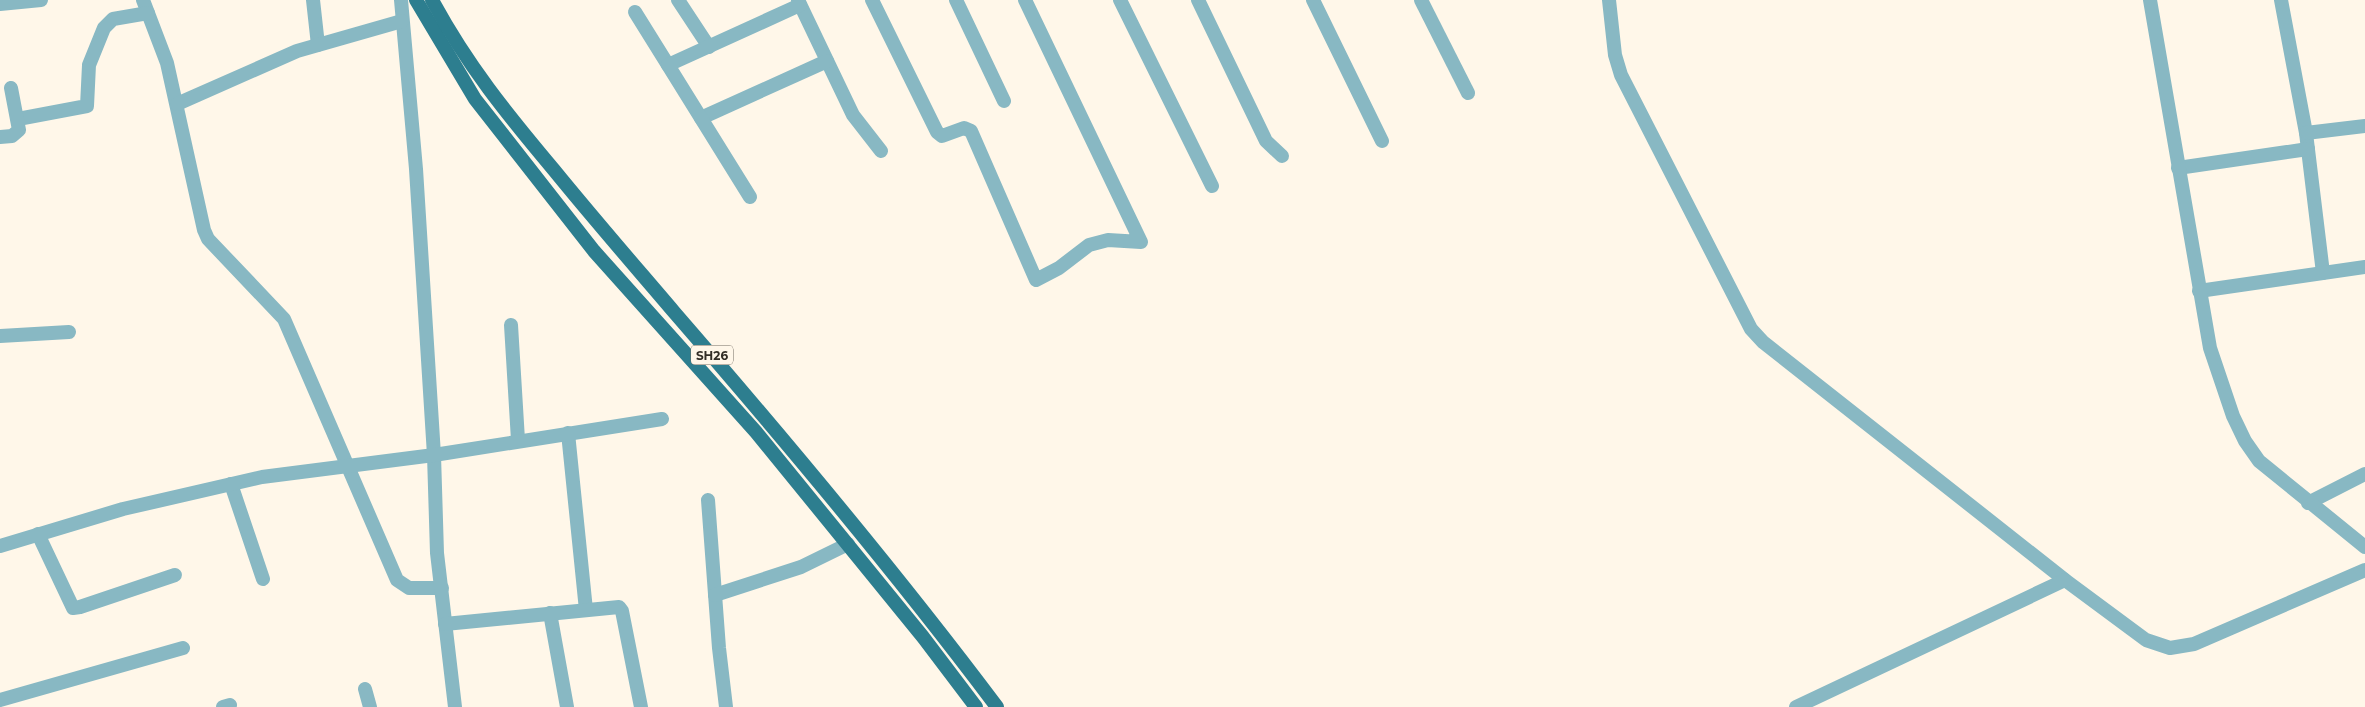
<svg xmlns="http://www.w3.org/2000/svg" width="2365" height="707" viewBox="0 0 2365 707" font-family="Montserrat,sans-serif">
<rect width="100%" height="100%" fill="#fff7e9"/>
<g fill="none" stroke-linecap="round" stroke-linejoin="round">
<!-- minor -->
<g stroke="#88b8c3" stroke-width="14">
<path d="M143,0L167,63L204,230L208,239L284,319L397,580L409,588H442"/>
<path d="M313,0L318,45"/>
<path d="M401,0L416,169L434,455L437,553L455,707"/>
<path d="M678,0L709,47"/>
<path d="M798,0L853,115L881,151"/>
<path d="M872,0L937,132L942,136L964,128L971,131L1036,280L1059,268L1089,245L1108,240L1141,242L1025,0"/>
<path d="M956,0L1004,101"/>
<path d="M1120,0L1212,186"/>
<path d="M1198,0L1266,141L1282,156"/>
<path d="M1313,0L1382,141"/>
<path d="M1421,0L1468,93"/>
<path d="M1609,0L1615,55L1621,75L1751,329L1763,342L2065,580L2146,640L2170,648L2194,644L2365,570"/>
<path d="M2281,0L2306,133L2323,273"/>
<path d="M0,4L41,0"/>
<path d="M635,12L668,65"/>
<path d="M177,104L297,51L402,21"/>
<path d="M701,118L827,61"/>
<path d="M18,119L87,106L89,65L104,28L113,19L148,13"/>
<path d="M2306,133L2365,126"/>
<path d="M0,137L12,136L19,130L11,88"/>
<path d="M2178,168L2308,149"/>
<path d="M750,197L668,65L800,5"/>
<path d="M2199,291L2365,267"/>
<path d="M511,325L518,440"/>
<path d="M0,336L69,332"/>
<path d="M568,433L586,610"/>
<path d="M231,484L263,579"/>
<path d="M708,500L719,648L726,707"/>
<path d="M2308,503L2365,474"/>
<path d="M38,534L73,608L80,607L175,575"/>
<path d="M0,546L123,509L262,477L434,455L662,419"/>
<path d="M715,595L801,567L848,544"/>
<path d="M550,613L567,707"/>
<path d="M445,624L619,607L622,611L641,707"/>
<path d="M365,689L370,707"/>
<path d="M0,700L183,648"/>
<path d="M223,707L230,705"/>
<path d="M1796,707L2065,580"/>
</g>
<!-- tertiary -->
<path stroke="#88b8c3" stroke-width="14" d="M2150,0L2210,348L2233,416L2245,441L2259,461L2365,547"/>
<!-- primary -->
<g stroke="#2d7e8f" stroke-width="14">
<path d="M416,0L475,99L594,251L756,432L923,637L976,707"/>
<path d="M432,0C467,65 507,114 554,170C593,218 634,265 674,312C786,441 895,571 997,707"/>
</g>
</g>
<g text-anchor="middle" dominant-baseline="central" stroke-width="4" stroke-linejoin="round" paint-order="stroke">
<!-- shield labels -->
<rect fill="#fff7e9" stroke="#706a60" stroke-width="1" x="691" y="345.5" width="42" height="19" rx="4"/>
<g font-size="12" font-weight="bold" fill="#332e26">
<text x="712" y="355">SH26</text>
</g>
</g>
</svg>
